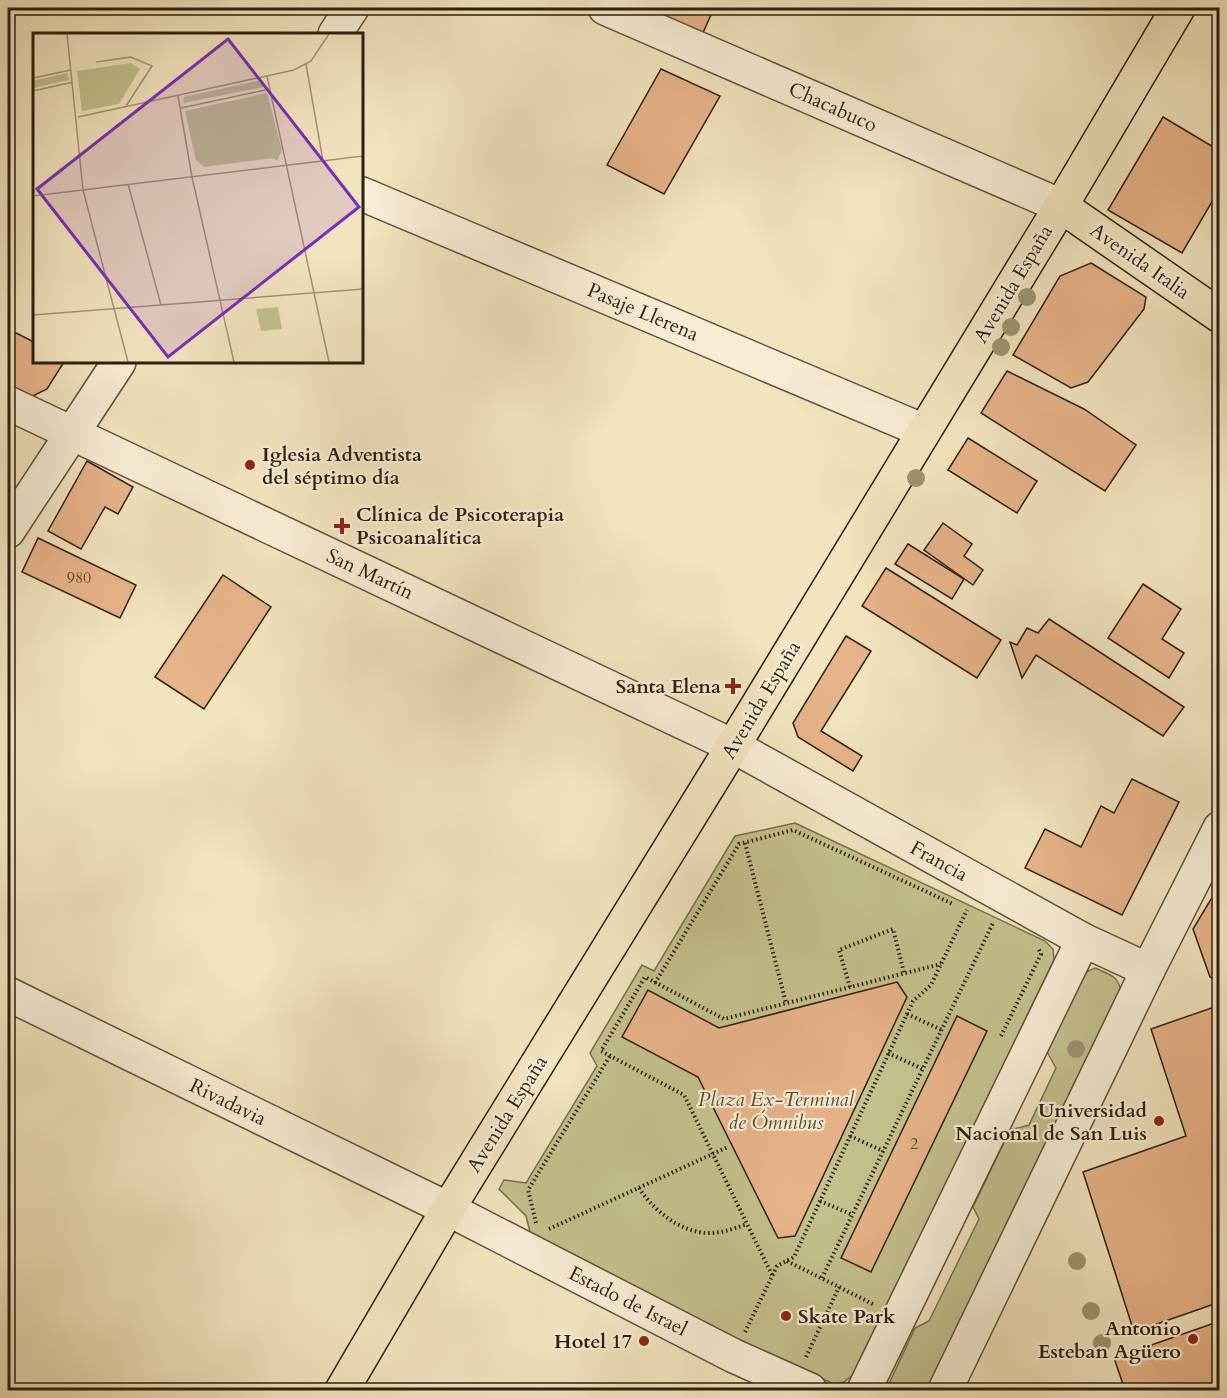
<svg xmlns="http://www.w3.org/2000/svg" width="1227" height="1398" viewBox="0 0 1227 1398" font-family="Cardo,serif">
<rect width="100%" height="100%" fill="#f2e4be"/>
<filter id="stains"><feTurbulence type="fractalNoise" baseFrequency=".00333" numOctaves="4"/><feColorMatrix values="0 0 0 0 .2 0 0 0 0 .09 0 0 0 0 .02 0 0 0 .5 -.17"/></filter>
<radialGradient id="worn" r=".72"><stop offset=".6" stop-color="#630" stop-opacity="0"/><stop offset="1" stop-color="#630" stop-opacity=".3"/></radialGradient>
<!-- green -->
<g fill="#c3c18c" stroke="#78704e" stroke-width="1.5">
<path d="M795,823L1045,941L1053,949L1054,960L854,1374L844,1382L834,1384L534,1248L526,1216L499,1189L504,1180L526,1183L597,1066L590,1053L642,965L654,971L735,836Z"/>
<path d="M1095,968C1111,975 1120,976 1121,995L931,1390H886L915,1328L929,1321L979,1219L973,1207L1010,1130L1029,1125L1056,1068L1047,1052L1082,978L1088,971Z"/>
</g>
<!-- building -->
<g fill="#e7b388" stroke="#2d1f11" stroke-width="1.5">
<path d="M642,8H714L698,44Z"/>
<path d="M661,69L720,96L664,194L607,165Z"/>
<path d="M1163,117L1220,151V188L1182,253L1108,210Z"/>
<path d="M1091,263L1146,297L1144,309L1088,382L1071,388L1013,355L1060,276Z"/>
<path d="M8,329L34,342V362H64L47,389L31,397L8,385Z"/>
<path d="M1007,371L1084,409L1136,445L1105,491L981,413Z"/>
<path d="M968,438L1037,481L1017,513L948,470Z"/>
<path d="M87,461L133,487L118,514L105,507L81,549L48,531Z"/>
<path d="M943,523L972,544L964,556L983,570L973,585L924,550Z"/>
<path d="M38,538L136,585L120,618L22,572Z"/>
<path d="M908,544L964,579L952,599L895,564Z"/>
<path d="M886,568L1001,640L977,678L862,606Z"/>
<path d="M223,575L271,607L204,709L155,677Z"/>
<path d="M1143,584L1181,609L1162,639L1184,653L1169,678L1108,638Z"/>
<path d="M1049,619L1184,707L1163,736L1036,655L1022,678L1010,642L1017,645L1027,628L1038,633Z"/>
<path d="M846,636L871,651L821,731L862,756L853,771L798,737L793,723Z"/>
<path d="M1132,779L1179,802L1122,915L1025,868L1045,829L1081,847L1101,806L1114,813Z"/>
<path d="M1220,896V982L1210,977L1193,929L1211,899Z"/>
<path d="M897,982L907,997L795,1236L778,1238L698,1077L622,1037L648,990L719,1028Z"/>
<path d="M1220,1005V1302L1134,1332L1083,1172L1186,1136L1151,1029Z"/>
<path d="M957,1016L987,1031L871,1272L841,1258Z"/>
<path d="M1220,1321V1387L1211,1390H1125L1114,1358Z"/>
</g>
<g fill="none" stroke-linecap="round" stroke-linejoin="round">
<!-- minor casing -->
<g stroke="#5e503c" stroke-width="36">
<g id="minor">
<path d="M605,8L1061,206"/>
<path d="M335,34L352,8"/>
<path d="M362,194L924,431"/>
<path d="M8,403L733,746L1083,940L1148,970"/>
<path d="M8,531L119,362"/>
<path d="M8,994L448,1209L734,1356L810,1390"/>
<path d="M864,1390L1083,940"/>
<path d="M945,1390L1148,970L1220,828"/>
</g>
</g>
<!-- major casing -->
<g stroke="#2d1f11" stroke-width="36">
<g id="major">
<path d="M1061,206L1220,316"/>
<path d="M342,1390L448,1209L733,746L1061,206L1178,8"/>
</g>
</g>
<!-- path -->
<g stroke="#2d1f11" stroke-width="4" stroke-dasharray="1.5 3" stroke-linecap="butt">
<path d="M745,843L786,1003"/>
<path d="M655,983L739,844L793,830L953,904"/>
<path d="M850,987L839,950L893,929L904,973"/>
<path d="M907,1014L942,1030"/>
<path d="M1001,1036L1041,954L1038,948"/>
<path d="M888,1053L923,1069"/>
<path d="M850,1136L883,1151"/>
<path d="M639,1188C654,1211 681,1233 710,1233C723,1233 735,1228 747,1224"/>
<path d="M820,1201L853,1215"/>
<path d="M536,1223L528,1190L610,1056"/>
<path d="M549,1229L728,1147"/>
<path d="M787,1261L873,1304"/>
<path d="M772,1275L684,1095L601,1051L645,977L724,1019L941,964"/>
<path d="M822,1278L993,923"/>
<path d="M745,1332L777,1266L794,1257L913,1001L931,985L967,910"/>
<path d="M806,1357L839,1287"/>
</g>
<!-- minor -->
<use href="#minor" stroke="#f7edd5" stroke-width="33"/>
<!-- major -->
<use href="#major" stroke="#f2e4be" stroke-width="33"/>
</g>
<!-- trees -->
<g fill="#9e9373">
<circle cx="1027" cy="297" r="9"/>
<circle cx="1011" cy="327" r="9"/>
<circle cx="1001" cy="347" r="9"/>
<circle cx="916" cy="478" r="9"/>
<circle cx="1076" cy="1049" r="9"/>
<circle cx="1077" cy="1261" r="9"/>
<circle cx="1091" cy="1311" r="9"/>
<circle cx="1102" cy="1343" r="9"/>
</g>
<!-- markers -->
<g fill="#8f2418" stroke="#f7edd5" stroke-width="2">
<circle cx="250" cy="465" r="6"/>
<path d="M339 517h6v6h6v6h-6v6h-6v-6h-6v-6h6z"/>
<path d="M730 677h6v6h6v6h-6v6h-6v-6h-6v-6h6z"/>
<circle cx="1159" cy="1121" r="6"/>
<circle cx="786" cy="1316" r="6"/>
<circle cx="1193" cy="1339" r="6"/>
<circle cx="644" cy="1341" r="6"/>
</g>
<g text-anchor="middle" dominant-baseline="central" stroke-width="4.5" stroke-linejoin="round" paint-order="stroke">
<!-- number labels -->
<g font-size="16" fill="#5c442f">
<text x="79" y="578">980</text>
<text x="914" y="1144">2</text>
</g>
<!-- street labels -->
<g font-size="20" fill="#2d1f11" stroke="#f7edd5">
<text transform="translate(833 107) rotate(24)">Chacabuco</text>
<text transform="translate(1140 261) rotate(35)">Avenida Italia</text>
<text transform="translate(1013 284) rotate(-59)">Avenida España</text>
<text transform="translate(643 312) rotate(23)">Pasaje Llerena</text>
<text transform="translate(370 574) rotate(25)">San Martín</text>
<text transform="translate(761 700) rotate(-59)">Avenida España</text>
<text transform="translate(939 861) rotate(29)">Francia</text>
<text transform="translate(228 1102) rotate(26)">Rivadavia</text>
<text transform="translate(507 1114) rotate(-58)">Avenida España</text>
<text transform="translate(628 1301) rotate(27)">Estado de Israel</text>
</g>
<!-- poi labels -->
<g font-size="20" font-weight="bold" fill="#2d1f11" stroke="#f7edd5" text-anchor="end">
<text x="262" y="454" text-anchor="start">Iglesia Adventista<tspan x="262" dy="23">del séptimo día</tspan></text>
<text x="356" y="514" text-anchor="start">Clínica de Psicoterapia<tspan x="356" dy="23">Psicoanalítica</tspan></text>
<text x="721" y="686">Santa Elena</text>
<text x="1147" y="1110">Universidad<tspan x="1147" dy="23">Nacional de San Luis</tspan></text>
<text x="798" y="1316" text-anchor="start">Skate Park</text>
<text x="1181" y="1328">Antonio<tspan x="1181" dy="23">Esteban Agüero</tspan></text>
<text x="632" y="1341">Hotel 17</text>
</g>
<!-- park labels -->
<g font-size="20" font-style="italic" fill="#5a5036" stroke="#f7edd5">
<text x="776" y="1099">Plaza Ex-Terminal<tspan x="776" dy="23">de Ómnibus</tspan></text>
</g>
</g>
<!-- overview -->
<g transform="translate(33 33)">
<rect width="330" height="330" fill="#f2e4be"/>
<path d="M98,30L107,36L86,71L49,78L44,38ZM34,40L36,47L0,55V48ZM229,47L231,54L150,70L151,64ZM234,60L249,117L244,128L240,125L171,134L163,127L152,78ZM245,274L249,296L228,298L223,276Z" fill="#c3c18c"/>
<path fill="none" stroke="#a39579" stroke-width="1.5" d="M34,1L50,157M63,29L98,24L119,33L93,73M273,31L290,128M234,43L296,329M0,45L38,37M0,58L40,49M145,63L159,144L201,329M148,75L237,56M45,84L261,37L278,28L296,1M95,151L128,272M50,157L95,329M0,163L330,123M0,282L330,256"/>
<path fill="#7b2cbf" fill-opacity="0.15" stroke="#7b2cbf" stroke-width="3" d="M195,6L326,174L135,324L4,156Z"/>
<rect width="330" height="330" fill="none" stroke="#2d1f11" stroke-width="3"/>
</g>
<!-- margin -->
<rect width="1227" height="1398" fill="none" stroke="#f2e4be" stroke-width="30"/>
<rect x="9" y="9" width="1209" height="1380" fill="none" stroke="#2d1f11" stroke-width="3"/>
<rect x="15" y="15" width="1197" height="1368" fill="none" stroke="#2d1f11" stroke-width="1.5"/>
<rect width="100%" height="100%" filter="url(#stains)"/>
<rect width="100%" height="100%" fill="url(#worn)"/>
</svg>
